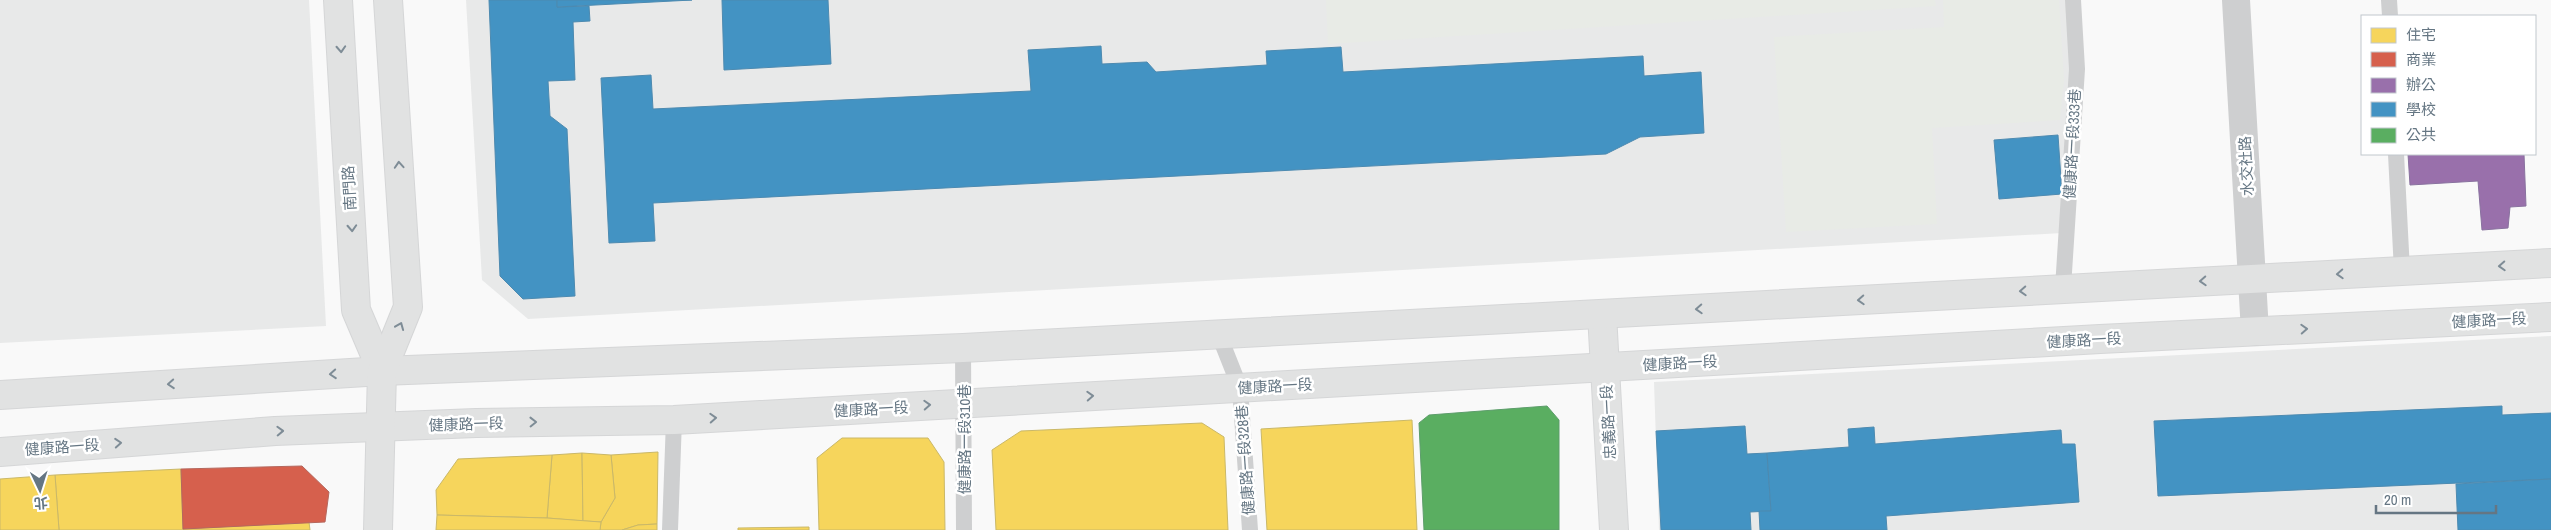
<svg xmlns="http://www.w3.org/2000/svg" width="2551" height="530" viewBox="0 0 2551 530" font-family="'Archivo Narrow','Noto Sans TC',sans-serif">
<rect width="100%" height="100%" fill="#f9f9f9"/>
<!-- built -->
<g fill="#e8e9e9">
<path d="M0,0H309L326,326L0,343Z"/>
<path d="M466,0H2066L2071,72L2062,233L528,319L482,280Z"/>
<path d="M2551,336V530H1659L1654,382Z"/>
</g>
<!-- green -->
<g fill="#e8ebe6">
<path d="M1326,0H1935L1936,6L1328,44Z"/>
<path d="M1943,0H2059L2064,79L2060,120L1932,128L1937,224L1786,232L1774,37L1944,27Z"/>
</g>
<!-- homes -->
<g fill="#f6d55c" stroke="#cab868">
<path d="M1412,420L1417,530H1267L1261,429Z"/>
<path d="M1202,423L1224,437L1228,530H996L992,450L1021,431Z"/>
<path d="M842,438H928L944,462L945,530H819L817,458Z"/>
<path d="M658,452L657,524L638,525L622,530H600L601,522L615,498L611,455Z"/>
<path d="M582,453L583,521L547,518L552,455Z"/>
<path d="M582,453L611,455L615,498L601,522L583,521Z"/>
<path d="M552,455L547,518L437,515L436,490L458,459Z"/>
<path d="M181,469L183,530H59L55,475Z"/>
<path d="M55,475L59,530H0V479Z"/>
<path d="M437,515L547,518L601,522L600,530H436Z"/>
<path d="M309,522L310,530H183V529Z"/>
<path d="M657,524V530H622L638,525Z"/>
<path d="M809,527V530H738V528Z"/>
</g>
<!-- shops -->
<path fill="#d6604d" stroke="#b4675d" d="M302,466L329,492L325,522L183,529L181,469Z"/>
<!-- offices -->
<path fill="#9970ab" stroke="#89729f" d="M2408,154H2524L2526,206L2510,207L2508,228L2482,230L2478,181L2410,185Z"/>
<!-- schools -->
<g fill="#4393c3" stroke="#4d8ab0">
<path d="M489,0H557V7L589,6L590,21L573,22L575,80L548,81L550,116L567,129L575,296L523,299L500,276Z"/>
<path d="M557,0H692L557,7Z"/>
<path d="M722,0H828L831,64L724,70Z"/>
<path d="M1101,46L1102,64L1147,62L1156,72L1267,65L1266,51L1341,47L1343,72L1643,56L1644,76L1701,72L1704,133L1640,137L1606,154L653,203L655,241L609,243L601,78L651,75L653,109L1031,91L1028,50Z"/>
<path d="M2058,135L2062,194L1999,199L1994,140Z"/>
<path d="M2502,406V415L2551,413V479L2158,496L2154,421Z"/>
<path d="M1745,426L1747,454L1767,453L1771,511L1750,512L1751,530H1661L1656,431Z"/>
<path d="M1874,427L1875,444L2061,430L2062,444H2075L2079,502L1886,516L1887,530H1760L1759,511H1771L1767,453L1849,447L1848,429Z"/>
<path d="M2551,479V530H2458L2456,484Z"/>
</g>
<!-- public -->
<path fill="#5aae61" stroke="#5d9d6b" d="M1547,406L1559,420V530H1424L1419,423L1429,415Z"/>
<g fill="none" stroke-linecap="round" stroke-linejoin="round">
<!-- secondary casing -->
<g stroke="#d5d6d7" stroke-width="30">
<g id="secondary">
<path d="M338,0L356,310L382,371"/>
<path d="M1602,314L1614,530"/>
<path d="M0,395L382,371L963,348L2551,263"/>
<path d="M0,452L275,431L476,423L674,420L2100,339L2551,317"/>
<path d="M378,530L382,371L408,307L388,0"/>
</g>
</g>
<!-- lane -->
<g stroke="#cecfd0" stroke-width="16">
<path d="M2389,0L2390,16"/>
<path d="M2396,154L2402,271"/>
<path d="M2063,288L2077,69L2073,0"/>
<path d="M1219,335L1240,388L1250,530"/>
<path d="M963,348L964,530"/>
<path d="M670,530L674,420"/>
</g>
<!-- street -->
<path stroke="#cecfd0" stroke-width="28" d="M2236,0L2255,332"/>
<!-- secondary -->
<use href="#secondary" stroke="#e1e2e2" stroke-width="28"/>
</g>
<!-- one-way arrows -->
<defs><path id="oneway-chevron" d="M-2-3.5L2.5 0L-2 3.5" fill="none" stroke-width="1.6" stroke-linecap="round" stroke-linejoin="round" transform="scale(1.25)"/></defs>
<g stroke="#7e8c96">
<use href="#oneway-chevron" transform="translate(341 49) rotate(87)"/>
<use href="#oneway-chevron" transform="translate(399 165) rotate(-94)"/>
<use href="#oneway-chevron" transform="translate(352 228) rotate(87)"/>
<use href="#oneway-chevron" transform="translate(2502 266) rotate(177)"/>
<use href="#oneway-chevron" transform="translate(2340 274) rotate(177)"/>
<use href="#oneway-chevron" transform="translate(2203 281) rotate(177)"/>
<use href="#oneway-chevron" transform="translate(2023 291) rotate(177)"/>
<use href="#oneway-chevron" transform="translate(1861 300) rotate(177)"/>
<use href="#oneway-chevron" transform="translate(1699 309) rotate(177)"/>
<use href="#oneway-chevron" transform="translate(400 326) rotate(-68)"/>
<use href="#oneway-chevron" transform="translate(2304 329) rotate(-3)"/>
<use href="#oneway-chevron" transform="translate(333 374) rotate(176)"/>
<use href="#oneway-chevron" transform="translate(171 384) rotate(176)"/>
<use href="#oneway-chevron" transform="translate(1090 396) rotate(-3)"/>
<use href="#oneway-chevron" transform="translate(927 405) rotate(-3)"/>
<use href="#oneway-chevron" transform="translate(713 418) rotate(-3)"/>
<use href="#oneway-chevron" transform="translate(533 422) rotate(-1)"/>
<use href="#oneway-chevron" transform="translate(280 431) rotate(-2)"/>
<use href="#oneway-chevron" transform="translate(118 443) rotate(-4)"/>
</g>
<g text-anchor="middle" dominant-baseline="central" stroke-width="5" stroke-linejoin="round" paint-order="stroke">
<!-- street labels -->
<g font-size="15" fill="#657683" stroke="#fff">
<text transform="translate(2072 144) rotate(-87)">健康路一段333巷</text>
<text transform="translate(2246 166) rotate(-93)">水交社路</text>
<text transform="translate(349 188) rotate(-93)">南門路</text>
<text transform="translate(2489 320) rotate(-3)">健康路一段</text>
<text transform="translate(2084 340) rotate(-3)">健康路一段</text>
<text transform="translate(1680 363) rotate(-3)">健康路一段</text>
<text transform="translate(1275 386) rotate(-3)">健康路一段</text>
<text transform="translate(871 409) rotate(-3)">健康路一段</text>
<text transform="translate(1608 422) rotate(-93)">忠義路一段</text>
<text transform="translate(466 424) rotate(-2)">健康路一段</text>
<text transform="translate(964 439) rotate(-90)">健康路一段310巷</text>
<text transform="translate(62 447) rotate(-4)">健康路一段</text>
<text transform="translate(1245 460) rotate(-94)">健康路一段328巷</text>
</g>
</g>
<!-- legend -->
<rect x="2361" y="15" width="175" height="140" fill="#ffffff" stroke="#c1c8cd"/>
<rect x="2371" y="28" width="25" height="15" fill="#f6d55c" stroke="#c1c8cd"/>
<text x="2406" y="40" font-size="15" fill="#657683">住宅</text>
<rect x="2371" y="52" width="25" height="15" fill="#d6604d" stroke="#c1c8cd"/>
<text x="2406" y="65" font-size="15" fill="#657683">商業</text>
<rect x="2371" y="78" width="25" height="15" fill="#9970ab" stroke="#c1c8cd"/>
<text x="2406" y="90" font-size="15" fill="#657683">辦公</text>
<rect x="2371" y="102" width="25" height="15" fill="#4393c3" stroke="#c1c8cd"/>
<text x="2406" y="115" font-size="15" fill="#657683">學校</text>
<rect x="2371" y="128" width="25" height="15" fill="#5aae61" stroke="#c1c8cd"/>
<text x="2406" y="140" font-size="15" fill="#657683">公共</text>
<!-- north arrow -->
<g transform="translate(40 490) rotate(176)" stroke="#ffffff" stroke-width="4" paint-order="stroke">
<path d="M0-4L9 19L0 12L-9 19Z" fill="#657683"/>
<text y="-8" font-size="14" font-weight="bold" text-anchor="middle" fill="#657683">北</text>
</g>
<!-- scale -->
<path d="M2376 505v8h120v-8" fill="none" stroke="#657683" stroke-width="2.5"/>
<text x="2384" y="505" font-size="15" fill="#657683" stroke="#ffffff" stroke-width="4" paint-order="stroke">20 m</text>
</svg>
